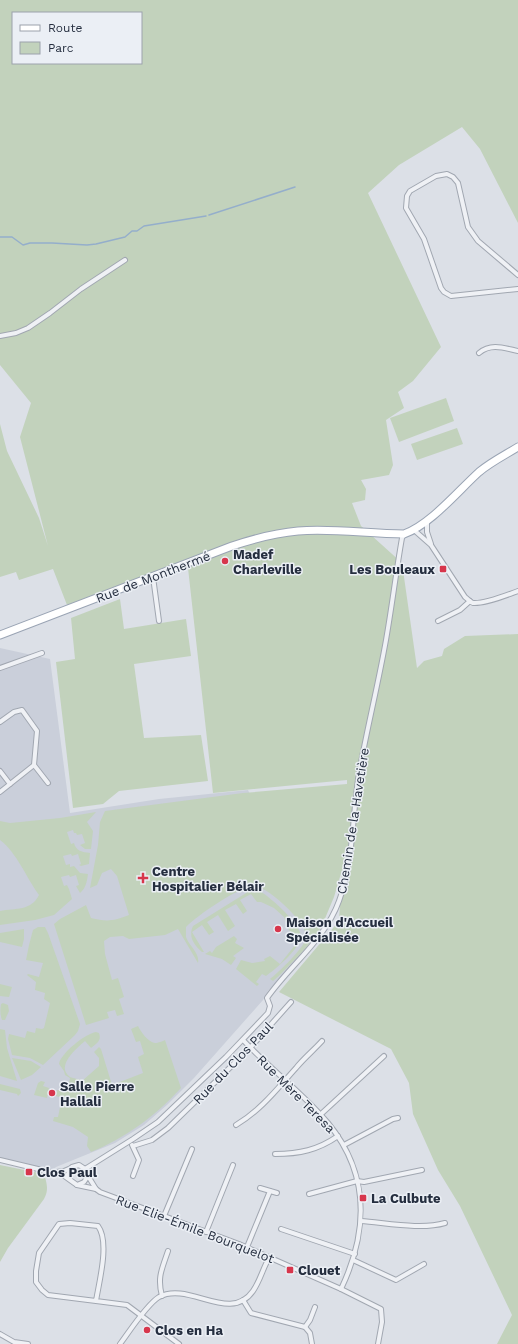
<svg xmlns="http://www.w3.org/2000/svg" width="518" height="1344" viewBox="0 0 518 1344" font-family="'Work Sans',sans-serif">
<rect width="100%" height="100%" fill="#dce0e7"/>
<!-- built -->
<path fill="#cacfda" d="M0,648L50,659L70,813L159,799L248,790L315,943L268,991L263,1000L194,1078L167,1105L144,1125L115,1143L56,1167L51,1172L0,1161Z"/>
<!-- green -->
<g fill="#c2d2bc" fill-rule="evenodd">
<path d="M0,0H518V223L480,149L462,127L399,165L368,193L441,347L413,381L398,392L404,408L386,420L393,465L389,475L361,480L366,489L365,500L352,503L361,526L402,563L417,668L424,661L442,656L444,649L465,636L518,634V1344H497L512,1315L460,1206L438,1170L413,1114L409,1083L391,1049L279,992L339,921L342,870L334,897L321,928L307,947L281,974L273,981L270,979C279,972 304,948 306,938C306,935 305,931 304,929C299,917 267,886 254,886C238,887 198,915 186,927C186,930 186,934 186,937C189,946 200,953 198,963L178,929L165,935L129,939L123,936L110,937L104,941L105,954L112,980L118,978L124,997L119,999L124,1014L117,1016L115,1010L107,1012L109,1018L86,1025L54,924L60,919L86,905L91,918C107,922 114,921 129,915L117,876L111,869L102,873L97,885L90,888L98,845L100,822L105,811L243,793L347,784V780L213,793L187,559L67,605L53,569L19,580L16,572L0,577V424L7,451L39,518L48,546L20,437L31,403L0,365ZM13,13H141V63H13Z"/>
<path d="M446,398L454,421L399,442L390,418Z"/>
<path d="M457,428L463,444L417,460L411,444Z"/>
<path d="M120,599L124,629L186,619L191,656L134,664L144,738L201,735L208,781L119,791L103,804L73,808L56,662L75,659L71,618Z"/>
<path d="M96,812L87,822L93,831L91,849H85L80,845L85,843L82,834L77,835L76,833H74L73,830L67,832L71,844L74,843C76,851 82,852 90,853L89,864L81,866L79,865L81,864L78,854L72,856L71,854L63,856L66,865L70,864V867L74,866L80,873L88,874C87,881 86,888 80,893L76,886L79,885L76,875L70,877L69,875L61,877L64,886L67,885L69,889L72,899L54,915L35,920L0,925V911C16,908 31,911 39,895C26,877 17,853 0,840V821L10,823L60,818Z"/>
<path d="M251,890C253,890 255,890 257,890C267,893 304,927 301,938C298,950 276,969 266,976L262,974L256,982L259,984L257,986L236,969L241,960L252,963L265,961L264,959L270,956L280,964L299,940L289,930L284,917L274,908L261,902H257L251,894L240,900L247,911L243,914L236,904L225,910L235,926L228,931L218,915L207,922L214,932L209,935L202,925L192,932L204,952H202C194,945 188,937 193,926Z"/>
<path d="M38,927H45L48,933L80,1024L78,1031L75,1035L43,1065L30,1058L12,1055L8,1039L9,1034L25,1038L27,1031L35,1033L36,1028L42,1029L44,1028L50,1003L44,999L45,993L35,990L36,982L27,975L28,974L39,977L43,963L26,960L29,945L33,930Z"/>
<path d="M24,929V939L22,947L0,942V933Z"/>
<path d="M234,936L237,939L235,943L244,948L233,956L236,958L231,965L222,959L205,954L210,951L212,953L216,947Z"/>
<path d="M0,984L12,987L9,997L0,996Z"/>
<path d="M3,1003L8,1005L9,1011L5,1020H2C0,1015 0,1009 1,1004Z"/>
<path d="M138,1026C141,1032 148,1042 155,1043C158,1043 163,1041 165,1040L181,1088C154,1117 127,1137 91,1152L87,1146L88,1137L73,1127L53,1121L54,1117H58L62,1098L56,1096L57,1090H61L62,1087L68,1088L70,1078L65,1075L64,1071L59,1064C61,1053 85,1034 96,1032L99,1033C102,1041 96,1044 91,1048L85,1041C77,1048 55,1066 70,1077C74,1079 78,1078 82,1081L99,1066V1058L94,1052L99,1047L101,1049L112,1085L143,1073L138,1057L144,1054L140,1041L136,1042L131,1029Z"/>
<path d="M0,1029L5,1030L7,1048L17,1081L0,1076Z"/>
<path d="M12,1058L31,1061L41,1067L32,1075L21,1080Z"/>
<path d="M41,1081L45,1082L43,1086L49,1088L47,1098L34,1095L38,1083Z"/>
<path d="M0,1084L20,1089L21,1093L18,1096L17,1094L0,1090Z"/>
<path d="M0,1165L44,1174C47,1184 49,1190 44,1199L8,1248L0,1262Z"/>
</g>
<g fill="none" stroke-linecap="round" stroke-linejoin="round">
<!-- stream -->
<g stroke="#94aecb" stroke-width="1.5">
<path d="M209,215L295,187"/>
<path d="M0,237H12L23,245L30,243H52L87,245L96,244L125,237L132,231H137L144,226L206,216"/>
</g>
<!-- minor casing -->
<g stroke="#a1a7b1" stroke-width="6">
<g id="minor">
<path d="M518,275L478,241L468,227L458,183L453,177L447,174L436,176L410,191L407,196L406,208L424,239L441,288L444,292L451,296L518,289"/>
<path d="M0,336L16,333L28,328L50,313L81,289L125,260"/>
<path d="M479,353C491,343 504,348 518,351"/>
<path d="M427,520V532L431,544"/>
<path d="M414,530L431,545L465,597C468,599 470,602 473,603C485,604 507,595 518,591"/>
<path d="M153,577L159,621"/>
<path d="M438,621L460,610L470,601"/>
<path d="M0,668L42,653"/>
<path d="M0,722L14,712L22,710L37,731L34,765L0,792"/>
<path d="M34,765L48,783"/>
<path d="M0,771L10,784"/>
<path d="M243,1040C270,1069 303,1093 328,1123C370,1174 368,1232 341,1289"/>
<path d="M320,1115L384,1056"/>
<path d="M236,1125C261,1110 277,1089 296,1068C304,1058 314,1050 322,1041"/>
<path d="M132,1145L139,1160L133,1176"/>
<path d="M344,1145L393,1119L398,1118"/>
<path d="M133,1146L152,1140L168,1128L250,1048L291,1002"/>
<path d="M275,1154C299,1154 318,1150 338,1136"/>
<path d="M0,1160L63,1175L77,1185L84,1182L88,1176L85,1169L79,1165L72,1167L68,1174L70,1179"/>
<path d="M85,1169L133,1139L158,1122L226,1057L268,1013L270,1006L267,998C290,965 325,940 339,901C354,861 352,815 359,773C367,729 378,685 386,640C392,606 396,572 402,538L404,534"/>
<path d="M57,1172L64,1171L71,1168"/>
<path d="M88,1176L96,1189"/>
<path d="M77,1185L96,1189L100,1192L239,1244L341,1289L381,1309L382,1322L378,1344"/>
<path d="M260,1188L277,1193"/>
<path d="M309,1194L357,1181L364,1182L422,1170"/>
<path d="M164,1216L192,1149"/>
<path d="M361,1221C387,1223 421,1230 445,1223"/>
<path d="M281,1229L355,1254"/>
<path d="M206,1232L233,1165"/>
<path d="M247,1247L270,1191"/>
<path d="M353,1260L396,1280L424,1264"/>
<path d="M162,1296C157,1277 162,1269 168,1251"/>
<path d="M243,1300L251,1313L305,1327L310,1320L315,1307"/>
<path d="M96,1301L48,1295L42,1290L36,1282V1271L39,1253L59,1224L70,1223L98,1226C110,1242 99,1282 96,1301L127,1305L179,1344"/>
<path d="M305,1327L310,1333L312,1344"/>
<path d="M0,1334L14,1342L28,1344"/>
<path d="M120,1344C129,1332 147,1304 159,1297C189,1281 230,1324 253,1291C260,1281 263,1268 269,1258"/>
</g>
</g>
<!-- primary casing -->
<g stroke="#9aa4b4" stroke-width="9">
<path id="primary" d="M0,635L232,546C253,539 275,533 298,531C333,528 369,534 404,534C430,525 458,491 479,472C491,462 505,455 518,447"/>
</g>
<!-- minor -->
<use href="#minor" stroke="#eff1f5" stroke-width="4"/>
<!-- primary -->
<use href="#primary" stroke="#fff" stroke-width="7"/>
</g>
<!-- markers -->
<g fill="#d7364c" stroke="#ebeff5" stroke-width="1.5">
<circle cx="225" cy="561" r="4"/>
<rect x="439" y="565" width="8" height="8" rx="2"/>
<path d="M141 872h4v4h4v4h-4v4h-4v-4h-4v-4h4z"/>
<circle cx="278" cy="929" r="4"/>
<circle cx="52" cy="1093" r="4"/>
<rect x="25" y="1168" width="8" height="8" rx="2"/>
<rect x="359" y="1194" width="8" height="8" rx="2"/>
<rect x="286" y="1266" width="8" height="8" rx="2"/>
<circle cx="147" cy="1330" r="4"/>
</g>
<g text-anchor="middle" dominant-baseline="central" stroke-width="3" stroke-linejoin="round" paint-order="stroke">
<!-- poi labels -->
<g font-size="13" font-weight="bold" fill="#252e3f" stroke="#ebeff5" text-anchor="start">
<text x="233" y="554">Madef<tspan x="233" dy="15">Charleville</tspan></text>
<text x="435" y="569" text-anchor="end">Les Bouleaux</text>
<text x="152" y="871">Centre<tspan x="152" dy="15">Hospitalier Bélair</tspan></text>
<text x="286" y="922">Maison d'Accueil<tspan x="286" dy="15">Spécialisée</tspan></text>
<text x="60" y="1086">Salle Pierre<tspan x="60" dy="15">Hallali</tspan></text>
<text x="37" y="1172">Clos Paul</text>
<text x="371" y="1198">La Culbute</text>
<text x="298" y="1270">Clouet</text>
<text x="155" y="1330">Clos en Ha</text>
</g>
<!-- street labels -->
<g font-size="13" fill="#252e3f" stroke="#ebeff5">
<text transform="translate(153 577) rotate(-21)">Rue de Monthermé</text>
<text transform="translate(353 821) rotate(-81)">Chemin de la Havetière</text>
<text transform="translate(233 1063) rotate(-46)">Rue du Clos Paul</text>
<text transform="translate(296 1094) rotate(45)">Rue Mère Teresa</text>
<text transform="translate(195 1229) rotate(21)">Rue Elie-Émile Bourquelot</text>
</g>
</g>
<!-- legend -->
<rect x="12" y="12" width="130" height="52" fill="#ebeff5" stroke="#9ca2ac"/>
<rect x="20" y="25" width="20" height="6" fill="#ffffff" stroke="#9ca2ac"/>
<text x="48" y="32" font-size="12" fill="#252e3f">Route</text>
<rect x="20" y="42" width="20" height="12" fill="#c2d2bc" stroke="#9ca2ac"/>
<text x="48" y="52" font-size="12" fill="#252e3f">Parc</text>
</svg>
